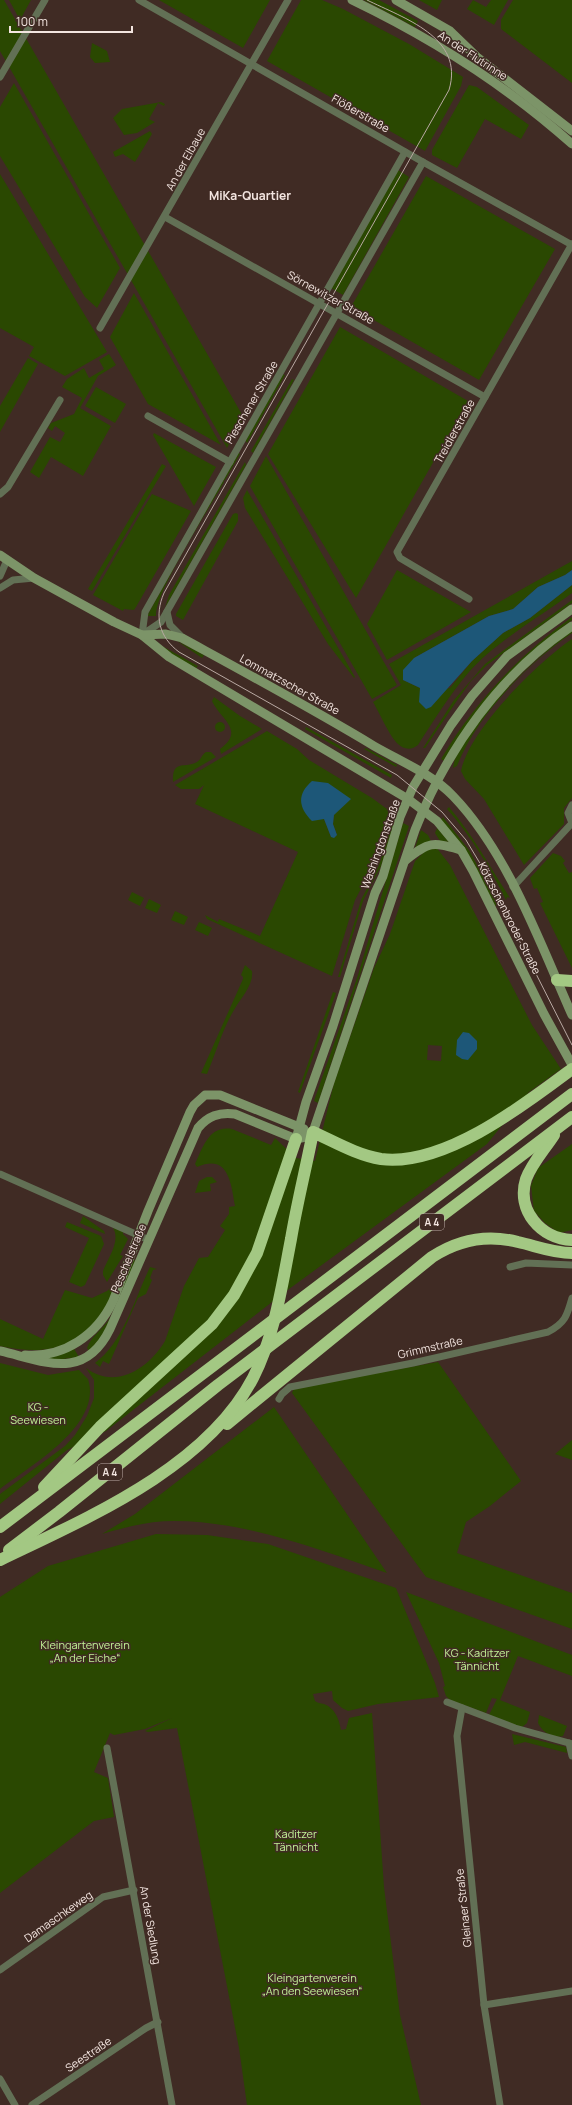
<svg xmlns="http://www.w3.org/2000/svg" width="572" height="2105" viewBox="0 0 572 2105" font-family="Manrope,sans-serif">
<rect width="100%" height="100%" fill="#402b24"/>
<!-- green -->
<g fill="#2a4801" fill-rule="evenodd">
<path d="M0,0H4L244,418L227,448L0,51Z"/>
<path d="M9,0H31L20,20Z"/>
<path d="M159,0H270L243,48Z"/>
<path d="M301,0H322L343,9L409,44L463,77L461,86L425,151L267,61Z"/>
<path d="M364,0H379L418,21L415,27Z"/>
<path d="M419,0H442L437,10Z"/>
<path d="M473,0L486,7L491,0H508L494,25L467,9Z"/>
<path d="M513,0H572V83L501,29V20Z"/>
<path d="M92,43L107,51L110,62L95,63L90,57Z"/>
<path d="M14,83L120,268L97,308L85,297L0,156V107Z"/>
<path d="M469,85L477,87L529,125L521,139L485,119L457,168L432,155V150Z"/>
<path d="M161,102L165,104L164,106L158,103L149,119L155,122L137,133L124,135L113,118L122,109Z"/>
<path d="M150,131L152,134L135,162L123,154L115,157L113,152Z"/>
<path d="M398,170L409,177L343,295L331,288Z"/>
<path d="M0,174L107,352L65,376L29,356L34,347L0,328Z"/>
<path d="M426,176L555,249L479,380L351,307Z"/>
<path d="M134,293L221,445L148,404L110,337Z"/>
<path d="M340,327L468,401L356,598L268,454Z"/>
<path d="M109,354L116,365L98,376L80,408L111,426L83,476L51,457L39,478L30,472L50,437L60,442L65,433L55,426L52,431L48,428L51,423L74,414L82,398L62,387L67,379L84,368L89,378L104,369L99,360Z"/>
<path d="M28,358L38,364L0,432V406Z"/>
<path d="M282,374L285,375L247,443L245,440Z"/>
<path d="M292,379L294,380L253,453L251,451Z"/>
<path d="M96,387L126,404L115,423L85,406Z"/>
<path d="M154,433L216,467L194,506L153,435Z"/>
<path d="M238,452L240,454L225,480L223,481L224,482C210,507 154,594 156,616H147Z"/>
<path d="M266,456L397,685L372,699L250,486Z"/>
<path d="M245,462L246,465L165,608L169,595Z"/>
<path d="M162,464L166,466L92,591L88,589Z"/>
<path d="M247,490L355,677L354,678L328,644L245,508L243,498Z"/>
<path d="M152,494L191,511L136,607L134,610L124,609L123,611L93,595Z"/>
<path d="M236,513L238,514V521L183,620L176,616V614L233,514Z"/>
<path d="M572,561V570L565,575L538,587L513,609L489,616L414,658L403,680L420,688L421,693L450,688L472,661L503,633L530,618L572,585V593C541,616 494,643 469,672C450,694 434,720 418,745C412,750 404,750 398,744C390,737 379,712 373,702L401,685L389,664Z"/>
<path d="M397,570L471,612L387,660L367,624Z"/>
<path d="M572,600V603L487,665L471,681L456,702L425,748H423L454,700L485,664Z"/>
<path d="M572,617V620C525,655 473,710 444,761L441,759C474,703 519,655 572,617Z"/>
<path d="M572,631V633C528,663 476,716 457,766L453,768C457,731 541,652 572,631Z"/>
<path d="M572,639V798L564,808V824L524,865L484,799L465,779L461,771C469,730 537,663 572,639Z"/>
<path d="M177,641L204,655L202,658Z"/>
<path d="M155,642L198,666L196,668L160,648Z"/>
<path d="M214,697L240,716L262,729L221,754L220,749C246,730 220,719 212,701Z"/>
<circle cx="220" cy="727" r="5"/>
<path d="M306,727L392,775L391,778L305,729Z"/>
<path d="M267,731L297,749L309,760L372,798L387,809L389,815L371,870L355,900L332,976L207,919L205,915L218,922L219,919L260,936L298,852L195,804L204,785L199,789H181L175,785ZM334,815L333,824L337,835L331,837L324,819Z"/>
<path d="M366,748L397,765L396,767L364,749Z"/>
<path d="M206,752H211L216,757L173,782C172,760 183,768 195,763C201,761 201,755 206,752Z"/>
<path d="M449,807C473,835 490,867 510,898L507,897L506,900C489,867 472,837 447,809Z"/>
<path d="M443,817L469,850L498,904L495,906L441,820Z"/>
<path d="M395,821L381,866L363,901L340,977H338L361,900L379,865L392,823Z"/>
<path d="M403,823L409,826L318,1103L314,1101L358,975Z"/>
<path d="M437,828L449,842L440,841L435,833Z"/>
<path d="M421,830L428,835L431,841L414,851Z"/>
<path d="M436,847L450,865L532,1025L561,1069L529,1092L487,1144L285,1292L106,1431L67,1450L0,1504V1494L65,1446L75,1435L87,1416L94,1398V1380L86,1368C116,1390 148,1369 165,1341L184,1286L199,1258L208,1257L225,1230L220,1226L229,1214V1207L235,1206C231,1184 229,1153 197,1167L195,1164C203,1147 209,1125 232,1129L271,1145L275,1138L296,1158L315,1161L334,1083L374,968L390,934L415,861L426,850ZM428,1045L442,1046L441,1061L427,1060Z"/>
<path d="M553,853L561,856L565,861L563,863L569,873L572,872V968L540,903L543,902L537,888L534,889L530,878Z"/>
<path d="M132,892L144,898L140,906L128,900Z"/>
<path d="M149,899L161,905L157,913L145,908Z"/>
<path d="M175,911L188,917L184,925L171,920Z"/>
<path d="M199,922L212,928L208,936L195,930Z"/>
<path d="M245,965L252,971C254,985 240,999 234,1010C222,1030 216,1053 207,1074L201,1073L243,979V977L241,975Z"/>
<path d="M333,992L336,993L300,1093L298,1092Z"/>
<path d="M572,1144V1230L559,1233L545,1223L534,1211L531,1186L538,1168Z"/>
<path d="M207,1177H212L217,1182L210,1184L211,1191L195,1193L199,1181Z"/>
<path d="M83,1216L104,1231L105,1234L80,1223Z"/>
<path d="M67,1222L101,1236L104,1244L85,1285L81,1287L69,1282L89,1238L65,1227Z"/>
<path d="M113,1228L123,1231V1234L128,1239L120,1255L123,1256L107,1282L103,1275V1271C108,1258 121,1241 113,1228Z"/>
<path d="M133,1259L135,1261L106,1332L89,1351L87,1348C91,1336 103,1329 110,1318C120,1300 126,1278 133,1259Z"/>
<path d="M150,1267L157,1269L153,1270L150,1278L152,1280L146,1294L138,1298L109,1364L103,1361L100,1367L95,1363C123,1343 135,1298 150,1267Z"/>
<path d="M118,1281C113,1291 109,1303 103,1312C76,1351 43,1355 0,1346V1319L43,1339L65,1290L92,1298L107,1291Z"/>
<path d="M73,1347L79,1357L47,1361L41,1356Z"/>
<path d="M438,1362L521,1481L490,1506L466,1522L457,1553L572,1593V1629L426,1577L292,1393L294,1388Z"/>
<path d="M0,1363L48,1375L79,1370L88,1379C103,1425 30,1466 0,1489Z"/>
<path d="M274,1407L387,1573C320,1550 246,1521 174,1521C149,1521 126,1527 102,1534L135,1514Z"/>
<path d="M572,1440V1460L555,1454Z"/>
<path d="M156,1534L207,1535L268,1544L396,1588L435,1683L439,1697L378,1704L348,1711L342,1708L333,1700L332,1691L313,1694L315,1701C318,1703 320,1703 324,1704C335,1708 339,1719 341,1730L346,1729L349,1718L372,1713L384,1887L400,2015L421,2105H247L239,2048L177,1728L148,1732L145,1731L172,1718L145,1729L114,1735L110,1733L94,1772L108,1778L114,1817L94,1821L0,1893V1597L48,1566Z"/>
<path d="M406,1592L572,1655V1676L518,1656L500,1700L530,1712L527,1723L521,1728L489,1715L497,1699L492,1698L486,1713L450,1700L446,1696L443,1687L445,1686L439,1663Z"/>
<path d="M539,1715L567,1726L563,1736C553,1739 542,1732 538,1723Z"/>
<path d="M512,1734L566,1747L567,1753L525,1742L514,1745Z"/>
</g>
<!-- water -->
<g fill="#1d5778">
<path d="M572,570V585L530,618L503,633L472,661L431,707L426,709L419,702L420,688L403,680V670L414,658L489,616L513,609L538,587L565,575Z"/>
<path d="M312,781L328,783L351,799L334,815L333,824L337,835L334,838L331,837L324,819L312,821C298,807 297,794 312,781Z"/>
<path d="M463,1032L469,1033L477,1041V1049L468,1060L462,1059L456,1055L457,1040Z"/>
</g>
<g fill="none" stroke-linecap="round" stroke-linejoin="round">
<!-- street -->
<g stroke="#627055" stroke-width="7">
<path d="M139,0L423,162L572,245"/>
<path d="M0,77L45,0"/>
<path d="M405,152L145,612L142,635L161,622L423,162"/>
<path d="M165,217L485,397"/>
<path d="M100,328L288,0"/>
<path d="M148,416L230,462"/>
<path d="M0,494L8,487L60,400"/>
<path d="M0,576L7,560"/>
<path d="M0,588L13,580L34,578"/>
<path d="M469,599L400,558L397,552L572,244"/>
<path d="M167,612L170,625L182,637"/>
<path d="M572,805L568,813L572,823"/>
<path d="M513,887L572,823"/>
<path d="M0,1174L149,1240"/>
<path d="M510,1267L526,1263L572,1265"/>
<path d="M279,1399L282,1394L290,1387L413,1363L548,1332C565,1323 567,1316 572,1298"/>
<path d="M447,1702L515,1728L572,1744"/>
<path d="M462,1708L457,1736L484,2005L500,2105"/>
<path d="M569,1743L572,1756"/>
<path d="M107,1748L172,2105"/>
<path d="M0,1970L103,1897L134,1890"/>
<path d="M484,2005L572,1991"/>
<path d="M0,2079L15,2105"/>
<path d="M32,2105L146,2028L158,2022"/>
</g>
<!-- secondary -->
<g stroke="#7c9468" stroke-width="9">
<path d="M352,0C431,38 506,85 572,144"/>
<path d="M396,0L450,31L477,57L572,131"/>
<path d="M0,555L34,578L114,622L142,635L169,657L408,799L437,821L461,850L473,871L544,1014L571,1063"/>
<path d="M142,635L166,634L182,638C246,673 311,708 374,746C400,761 432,774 453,796C508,853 540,943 572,1015"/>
<path d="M406,860C430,841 432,842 461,850"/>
<path d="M313,1132L415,830C447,749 500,674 572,626"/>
<path d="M296,1139L306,1102L333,1026L375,893L383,876L400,817L413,787L451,725L472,696L507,656L572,609"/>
<path d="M0,1351C44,1361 84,1382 110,1329L198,1128C208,1116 219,1112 235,1114L296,1139L306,1137L313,1132"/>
<path d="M25,1355C64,1358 97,1335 113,1301L148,1211L190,1112L194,1105L205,1095H220L304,1129"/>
</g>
<!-- highway -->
<g stroke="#a3c883" stroke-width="12">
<path d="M557,980L572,981"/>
<path d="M554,1135C545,1149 532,1163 526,1179C516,1210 541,1239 572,1240"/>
<path d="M227,1424L432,1257C458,1240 487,1234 518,1242C536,1246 553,1253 572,1253"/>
<path d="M44,1487L100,1427L212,1324L234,1295L257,1253L296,1139"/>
<path d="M0,1527L572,1094"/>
<path d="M9,1550L59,1512L218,1385L572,1117"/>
<path d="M0,1560C87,1518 206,1468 253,1378C275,1335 282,1285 291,1239C297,1203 306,1168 313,1132C335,1142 357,1155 381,1159C444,1167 524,1105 572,1069"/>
</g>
<!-- tram -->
<path stroke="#b9a9a3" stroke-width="1" d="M367,0C403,18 465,37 449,90L164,593C154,616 159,637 179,652L397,775L442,812L466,840L481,865L572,1045"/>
</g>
<g text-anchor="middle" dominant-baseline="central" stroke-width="3" stroke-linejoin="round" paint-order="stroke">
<!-- shield labels -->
<g fill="#402b24" stroke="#bdada8" stroke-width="1">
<rect x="420" y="1214" width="24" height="16" rx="3"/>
<rect x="98" y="1464" width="24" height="16" rx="3"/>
</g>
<g font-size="10" font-weight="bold" fill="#f3e5e0">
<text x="432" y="1222">A 4</text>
<text x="110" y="1472">A 4</text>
</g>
<!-- street labels -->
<g font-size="11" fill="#f3e5e0" stroke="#402b24">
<text transform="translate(473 55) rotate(33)">An der Flutrinne</text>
<text transform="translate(361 113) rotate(30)">Flößerstraße</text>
<text transform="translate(185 159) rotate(-61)">An der Elbaue</text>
<text transform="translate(331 297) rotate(29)">Sörnewitzer Straße</text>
<text transform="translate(251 402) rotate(-60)">Pieschener Straße</text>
<text transform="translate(454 431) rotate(-61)">Treidlerstraße</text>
<text transform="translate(290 684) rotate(29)">Lommatzscher Straße</text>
<text transform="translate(380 844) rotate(-70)">Washingtonstraße</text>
<text transform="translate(510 918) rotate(63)">Kötzschenbroder Straße</text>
<text transform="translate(128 1258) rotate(-67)">Peschelstraße</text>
<text transform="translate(430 1347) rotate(-13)">Grimmstraße</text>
<text transform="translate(463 1908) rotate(-96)">Gleinaer Straße</text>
<text transform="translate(58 1916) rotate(-35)">Damaschkeweg</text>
<text transform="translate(151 1925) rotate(80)">An der Siedlung</text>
<text transform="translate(88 2054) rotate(-34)">Seestraße</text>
</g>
<!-- park labels -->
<g font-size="11" fill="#c1f396" stroke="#402b24">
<text x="38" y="1406">KG -<tspan x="38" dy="13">Seewiesen</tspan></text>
<text x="85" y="1644">Kleingartenverein<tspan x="85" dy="13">„An der Eiche“</tspan></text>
<text x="477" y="1652">KG - Kaditzer<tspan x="477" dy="13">Tännicht</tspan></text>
<text x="296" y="1833">Kaditzer<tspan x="296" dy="13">Tännicht</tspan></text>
<text x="312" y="1977">Kleingartenverein<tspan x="312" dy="13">„An den Seewiesen“</tspan></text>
</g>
<!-- neighbourhood labels -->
<g font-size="12" font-weight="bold" fill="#f3e5e0" stroke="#402b24">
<text x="250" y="195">MiKa-Quartier</text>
</g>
</g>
<!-- scale -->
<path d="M10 26v6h122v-6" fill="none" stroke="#f3e5e0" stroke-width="2"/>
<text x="16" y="26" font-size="12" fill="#f3e5e0" stroke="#402b24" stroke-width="3" paint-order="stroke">100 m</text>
</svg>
